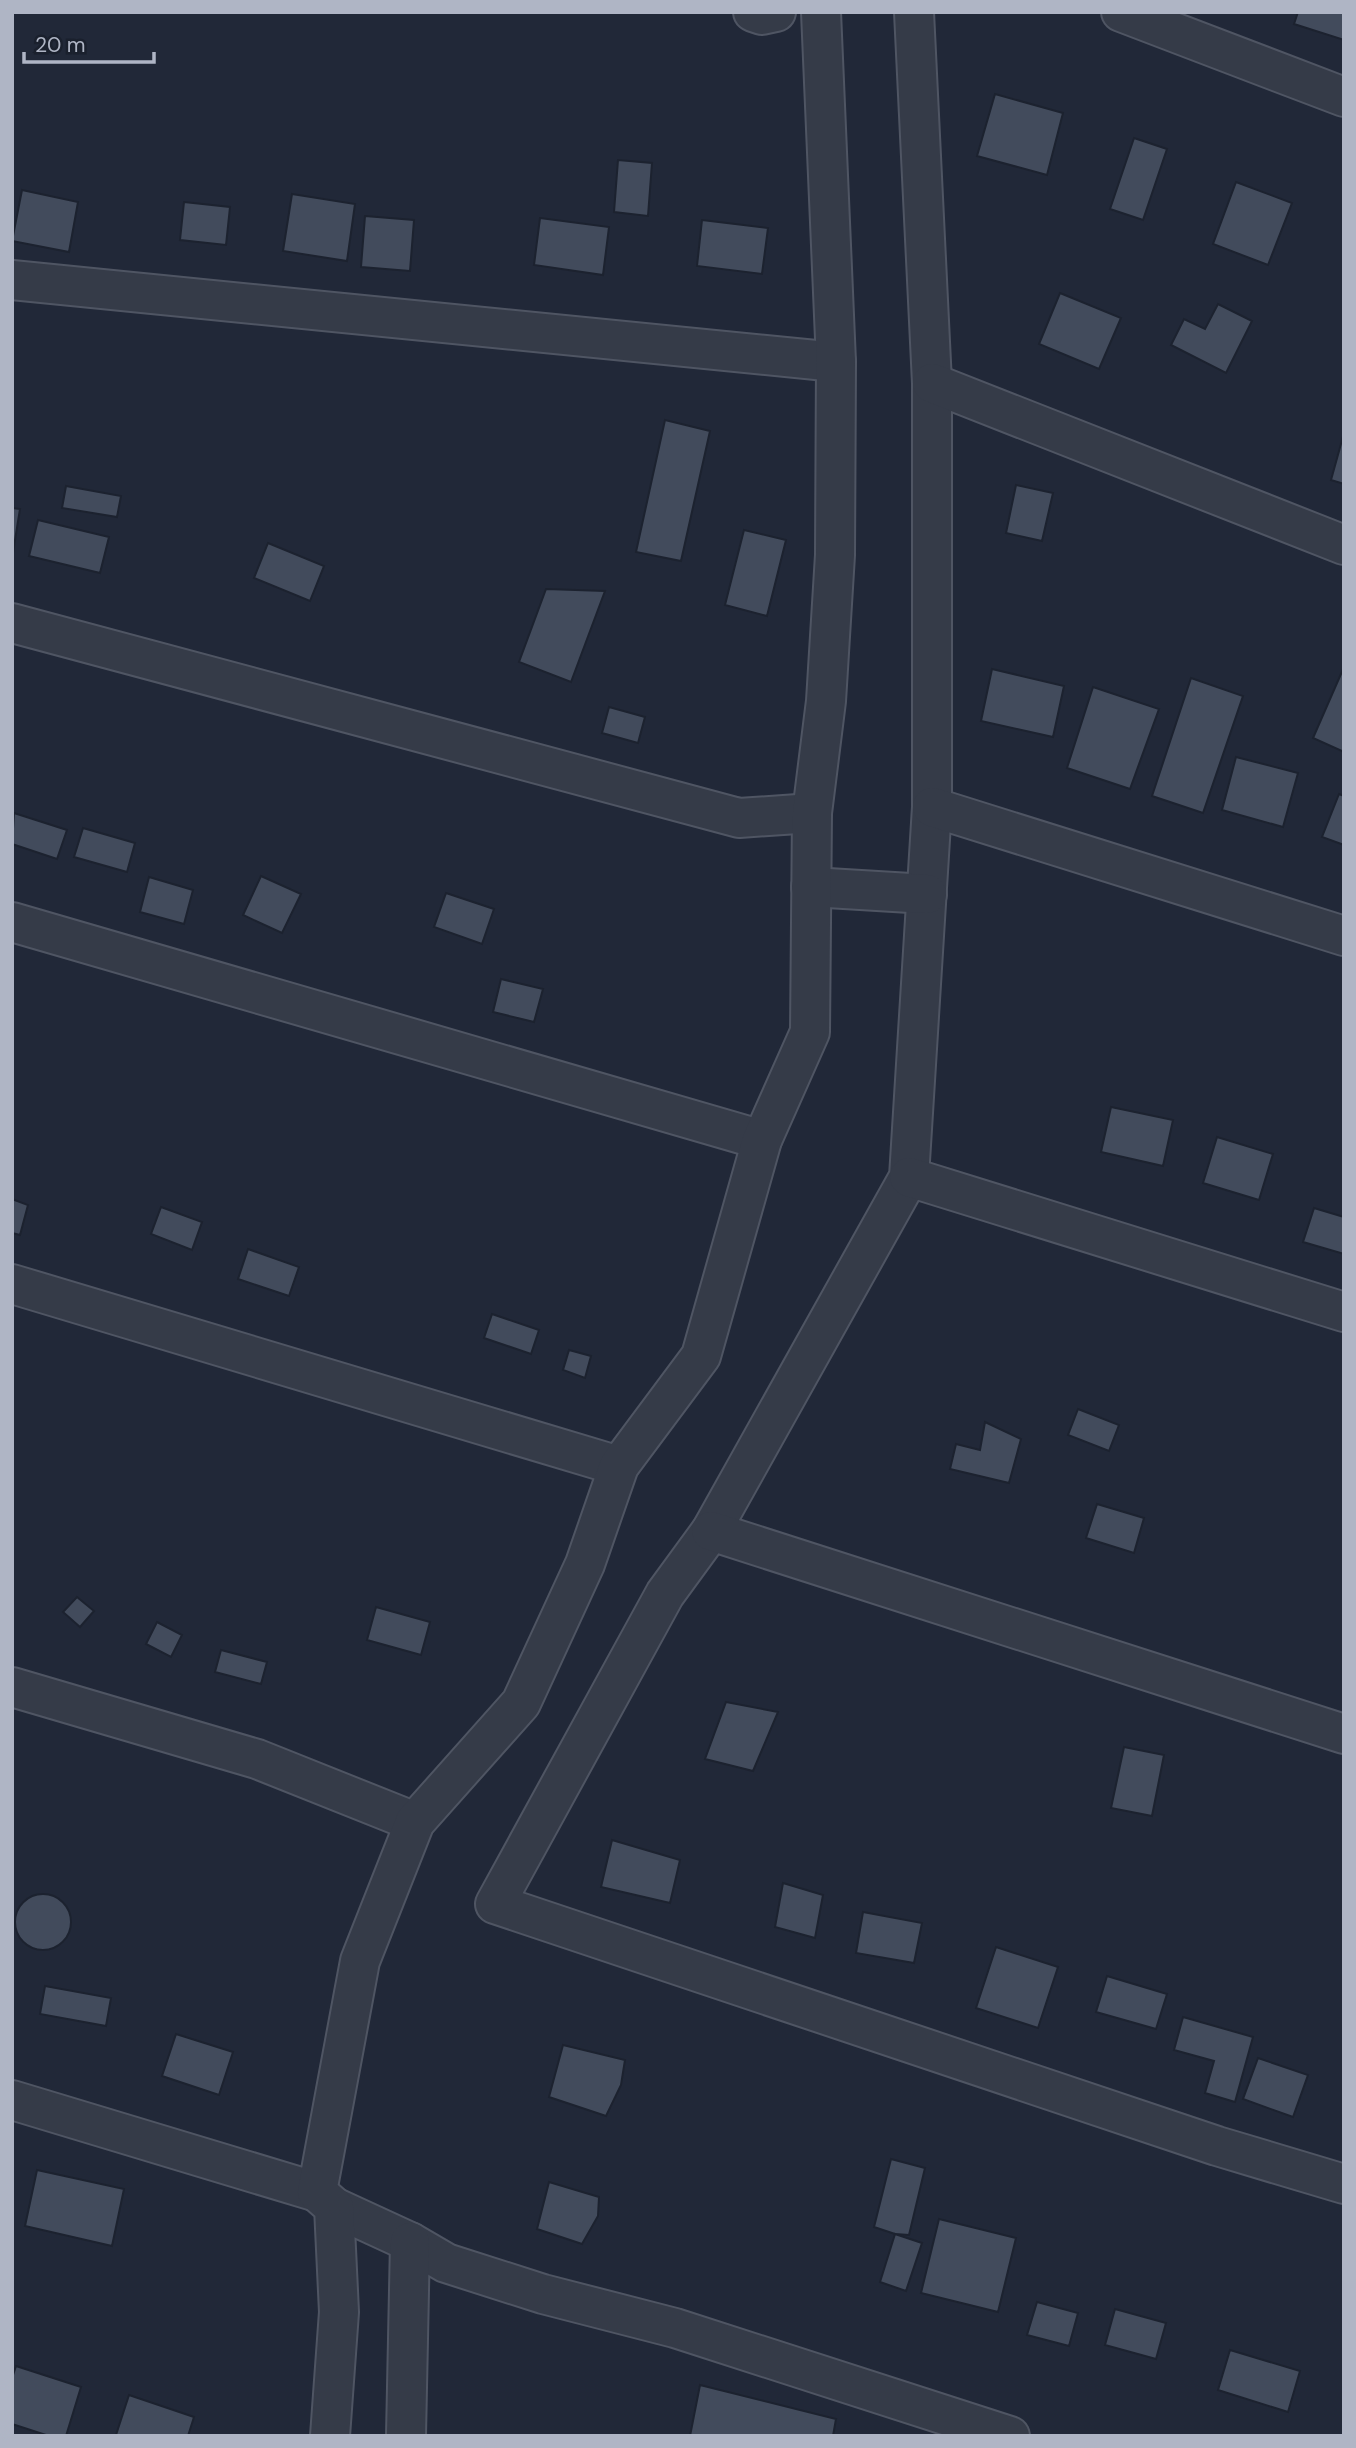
<svg xmlns="http://www.w3.org/2000/svg" width="1356" height="2448" viewBox="0 0 1356 2448" font-family="'DM Sans',sans-serif">
<rect width="100%" height="100%" fill="#212838"/>
<!-- building -->
<g fill="#424b5c" stroke="#1c222f" stroke-width="2">
<path d="M1298,12H1344V40L1294,24Z"/>
<path d="M995,94L1063,113L1047,175L977,156Z"/>
<path d="M1134,138L1167,149L1143,220L1110,209Z"/>
<path d="M618,160L652,163L648,216L614,212Z"/>
<path d="M1236,182L1292,203L1268,265L1213,244Z"/>
<path d="M22,190L78,202L69,252L12,241Z"/>
<path d="M292,194L355,204L347,261L283,251Z"/>
<path d="M184,202L230,207L226,245L180,240Z"/>
<path d="M365,216L414,220L410,271L361,267Z"/>
<path d="M540,218L609,227L603,275L534,265Z"/>
<path d="M702,220L768,228L762,274L697,266Z"/>
<path d="M1060,293L1121,318L1099,369L1039,344Z"/>
<path d="M1218,304L1252,321L1226,373L1171,345L1184,319L1205,329Z"/>
<path d="M665,420L710,431L681,561L636,552Z"/>
<path d="M1344,433V484L1331,480Z"/>
<path d="M1016,485L1053,493L1042,541L1006,533Z"/>
<path d="M66,486L121,496L117,517L62,508Z"/>
<path d="M12,508L20,509L12,559Z"/>
<path d="M38,520L109,537L100,573L29,556Z"/>
<path d="M744,530L786,540L767,616L725,605Z"/>
<path d="M268,543L324,566L310,601L254,578Z"/>
<path d="M546,589L605,591L571,682L519,662Z"/>
<path d="M1344,667V752L1313,738Z"/>
<path d="M992,669L1064,686L1053,737L981,721Z"/>
<path d="M1191,678L1243,696L1203,813L1152,796Z"/>
<path d="M1093,687L1159,709L1130,789L1067,768Z"/>
<path d="M609,707L645,717L638,743L602,733Z"/>
<path d="M1236,757L1298,773L1283,827L1222,810Z"/>
<path d="M1339,794L1344,796V845L1322,837Z"/>
<path d="M14,813L67,830L57,859L12,844Z"/>
<path d="M83,828L135,843L127,872L74,857Z"/>
<path d="M261,876L301,894L282,933L243,915Z"/>
<path d="M149,877L193,890L184,924L140,912Z"/>
<path d="M446,893L494,909L482,944L434,927Z"/>
<path d="M501,979L543,989L534,1022L493,1012Z"/>
<path d="M1111,1107L1173,1120L1163,1166L1101,1152Z"/>
<path d="M1217,1137L1273,1154L1259,1200L1203,1183Z"/>
<path d="M12,1199L28,1205L20,1235L12,1233Z"/>
<path d="M161,1207L202,1222L192,1250L151,1234Z"/>
<path d="M1314,1208L1344,1217V1254L1303,1242Z"/>
<path d="M248,1249L299,1267L289,1296L238,1279Z"/>
<path d="M492,1314L539,1330L531,1354L484,1338Z"/>
<path d="M569,1350L591,1356L585,1378L563,1370Z"/>
<path d="M1078,1409L1119,1425L1109,1451L1068,1435Z"/>
<path d="M985,1422L1021,1439L1009,1483L950,1469L956,1444L980,1450Z"/>
<path d="M1097,1504L1144,1518L1134,1553L1086,1538Z"/>
<path d="M77,1597L94,1611L80,1627L63,1612Z"/>
<path d="M376,1607L430,1622L421,1655L367,1640Z"/>
<path d="M157,1622L182,1635L171,1657L146,1644Z"/>
<path d="M221,1650L267,1662L261,1684L215,1672Z"/>
<path d="M726,1702L778,1712L753,1771L705,1759Z"/>
<path d="M1124,1747L1164,1755L1152,1816L1111,1808Z"/>
<path d="M612,1840L680,1860L670,1903L601,1887Z"/>
<path d="M783,1883L823,1895L815,1938L775,1927Z"/>
<circle cx="43" cy="1922" r="28"/>
<path d="M863,1912L922,1923L914,1963L856,1953Z"/>
<path d="M996,1947L1058,1967L1038,2028L976,2008Z"/>
<path d="M1107,1976L1167,1994L1156,2029L1096,2012Z"/>
<path d="M45,1986L111,1998L106,2026L40,2014Z"/>
<path d="M1183,2017L1253,2037L1235,2102L1205,2093L1214,2061L1174,2050Z"/>
<path d="M176,2034L233,2052L219,2095L162,2076Z"/>
<path d="M563,2045L625,2060L621,2085L606,2116L549,2097Z"/>
<path d="M1258,2058L1308,2075L1293,2117L1243,2099Z"/>
<path d="M891,2159L925,2168L909,2235L895,2234L874,2227Z"/>
<path d="M37,2170L124,2189L112,2246L25,2226Z"/>
<path d="M549,2182L599,2197L598,2216L582,2244L537,2229Z"/>
<path d="M939,2219L1016,2238L998,2312L921,2293Z"/>
<path d="M895,2234L922,2243L906,2291L880,2282Z"/>
<path d="M1037,2302L1078,2313L1069,2346L1027,2335Z"/>
<path d="M1115,2309L1166,2323L1156,2359L1105,2345Z"/>
<path d="M1230,2350L1300,2371L1288,2412L1218,2390Z"/>
<path d="M16,2366L81,2387L66,2436H49L12,2424V2378Z"/>
<path d="M700,2385L836,2419L833,2436H690Z"/>
<path d="M129,2395L194,2417L188,2436L116,2435Z"/>
</g>
<g fill="none" stroke-linecap="round" stroke-linejoin="round">
<!-- minor casing -->
<g stroke="#4f5563" stroke-width="42">
<g id="minor">
<path d="M753,12L762,15L776,12"/>
<path d="M914,12L932,383V807L909,1177L711,1531L665,1594L495,1904L1217,2146L1344,2184"/>
<path d="M1121,12L1344,97"/>
<path d="M12,280L836,362"/>
<path d="M932,383L1344,545"/>
<path d="M12,623L739,818L812,813"/>
<path d="M932,807L1344,936"/>
<path d="M811,887L927,894"/>
<path d="M12,922L762,1140"/>
<path d="M909,1177L1344,1312"/>
<path d="M12,1284L619,1466"/>
<path d="M711,1531L1344,1734"/>
<path d="M12,1687L257,1759L415,1822"/>
<path d="M12,2100L317,2192"/>
<path d="M334,2207L410,2242L446,2263L543,2294L675,2328L1010,2436"/>
<path d="M330,2436L339,2312L334,2207L317,2192L360,1961L415,1822L521,1703L585,1564L619,1466L701,1356L762,1140L810,1032L812,813L826,701L835,555L836,362L821,12"/>
<path d="M406,2436L410,2242"/>
</g>
</g>
<!-- minor -->
<use href="#minor" stroke="#353b48" stroke-width="38"/>
</g>
<!-- border -->
<rect width="1356" height="2448" fill="none" stroke="#afb5c5" stroke-width="28"/>
<!-- scale -->
<path d="M24 52v10h130v-10" fill="none" stroke="#afb5c5" stroke-width="3.5"/>
<text x="35" y="52" font-size="21" fill="#afb5c5" stroke="#1a202d" stroke-width="5" paint-order="stroke">20 m</text>
</svg>
